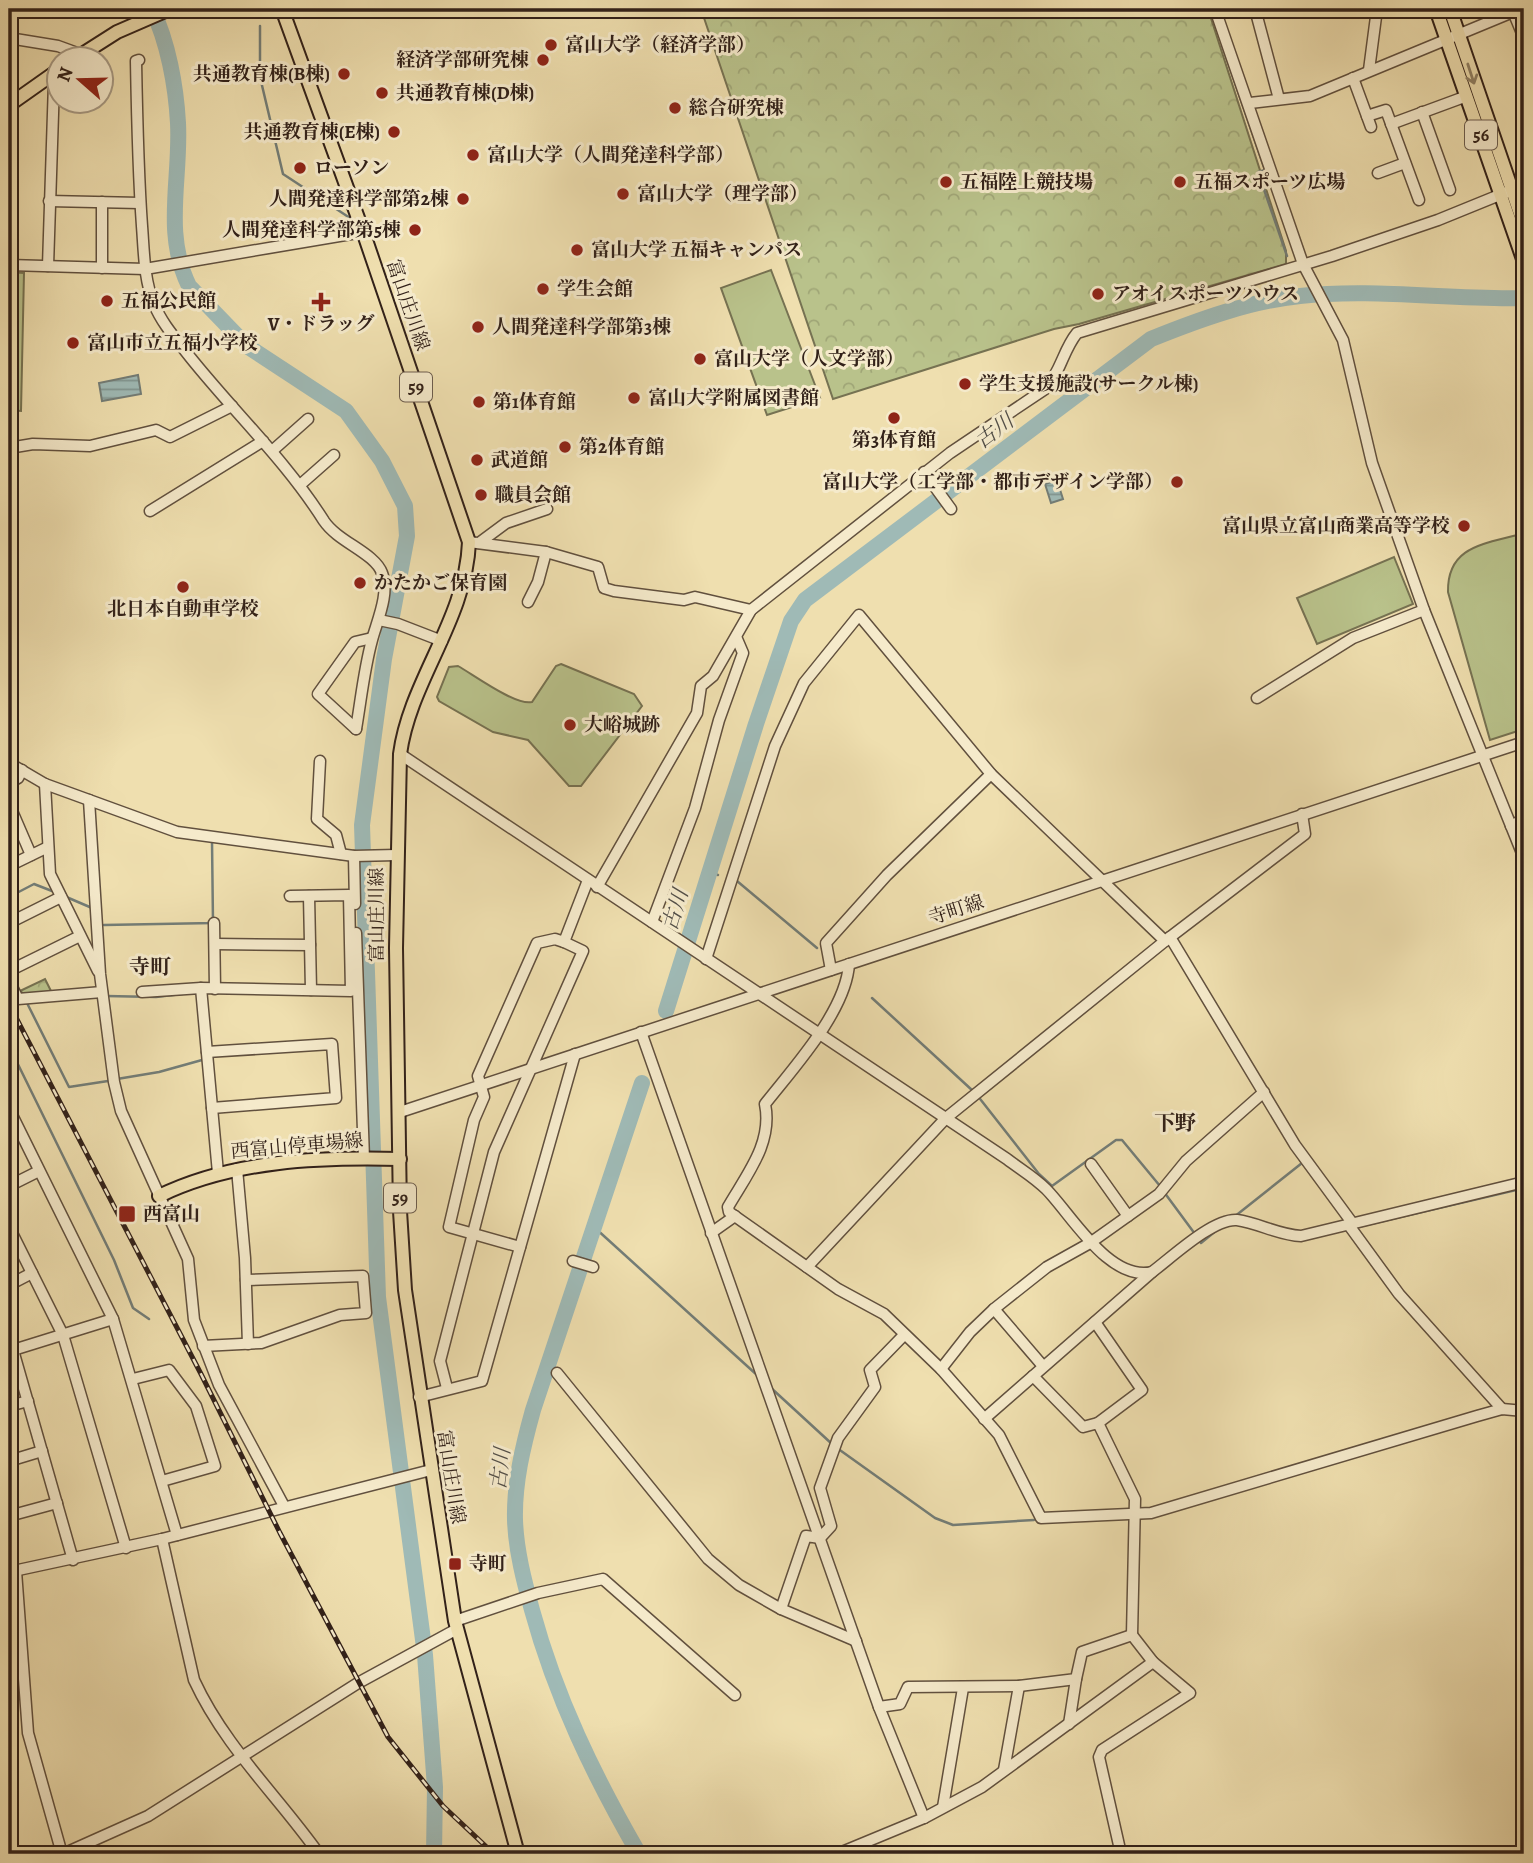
<svg xmlns="http://www.w3.org/2000/svg" width="1533" height="1863" viewBox="0 0 1533 1863" font-family="Alegreya,'Noto Serif JP',serif">
<defs>
<pattern id="park-crowns" width="20" height="18" patternUnits="userSpaceOnUse" patternTransform="scale(1.75)"><rect width="20" height="18" fill="#b9c28b"/><path d="M2 6a3 3 0 1 1 6 0M12 15a3 3 0 1 1 6 0" fill="none" stroke="#a0a677"/></pattern>
<pattern id="water-rules" width="6" height="5" patternUnits="userSpaceOnUse" patternTransform="scale(1.75)"><rect width="6" height="5" fill="#9fbab6"/><path d="M0 2.5h6" fill="none" stroke="#829793"/></pattern>
</defs>
<rect width="100%" height="100%" fill="#efdfaf"/>
<filter id="stains"><feTurbulence type="fractalNoise" baseFrequency=".00286" numOctaves="4"/><feColorMatrix values="0 0 0 0 .2 0 0 0 0 .09 0 0 0 0 .02 0 0 0 .5 -.17"/></filter>
<radialGradient id="worn" r=".72"><stop offset=".6" stop-color="#630" stop-opacity="0"/><stop offset="1" stop-color="#630" stop-opacity=".3"/></radialGradient>
<!-- grass -->
<g fill="#b9c28b" stroke="#767252" stroke-width="2">
<path d="M771,270L820,398L767,415L721,288Z"/>
<path d="M9,272L24,273L21,411L9,410Z"/>
<path d="M1524,533V729L1490,740L1448,592C1447,544 1488,544 1524,533Z"/>
<path d="M1394,557L1413,604L1317,644L1297,598Z"/>
<path d="M561,664L634,694L642,706L581,786H569L528,740L493,732L439,701L437,697L449,667L458,666C474,675 516,706 532,702L556,666Z"/>
</g>
<!-- park -->
<g fill="url(#park-crowns)" stroke="#767252" stroke-width="2">
<path d="M701,9H1208L1286,251V264L1079,324L1054,329L833,399Z"/>
<path d="M45,979L52,993L27,996L20,991Z"/>
</g>
<!-- water -->
<g fill="url(#water-rules)" stroke="#737d77" stroke-width="2">
<path d="M138,375L141,394L102,401L99,383Z"/>
<path d="M1057,480L1063,499L1051,503L1045,484Z"/>
</g>
<g fill="none" stroke-linecap="round" stroke-linejoin="round">
<!-- stream -->
<g stroke="#737d77" stroke-width="2.5">
<path d="M260,26V77L283,174L350,218"/>
<path d="M1222,45L1265,170L1258,172L1287,256"/>
<path d="M1294,287L1297,296"/>
<path d="M708,872L718,875"/>
<path d="M737,881L817,948"/>
<path d="M64,896L92,908"/>
<path d="M9,897L34,884L52,891"/>
<path d="M104,925L213,923L212,841"/>
<path d="M106,996L156,997L190,993"/>
<path d="M872,998L973,1091"/>
<path d="M29,1002L27,1003L69,1087L108,1081"/>
<path d="M9,1046L114,1260L133,1308L149,1319"/>
<path d="M117,1079L159,1072L202,1060"/>
<path d="M977,1095L1039,1174L1052,1186L1116,1140H1122L1160,1186"/>
<path d="M1164,1192L1195,1234"/>
<path d="M1234,1217L1302,1163L1305,1166"/>
<path d="M1362,1226L1516,1190L1524,1193"/>
<path d="M594,1227L757,1375"/>
<path d="M1199,1240L1201,1243L1217,1230"/>
<path d="M770,1387L832,1444"/>
<path d="M837,1448L935,1518L953,1525L1034,1520"/>
</g>
<!-- river -->
<g stroke="#9fbab6" stroke-width="16">
<path d="M152,9C168,42 176,86 178,123C181,179 163,233 189,286L247,346L346,411L382,461L405,506L407,536L384,659L362,825L378,1297L425,1655L435,1787L434,1854"/>
<path d="M666,1011L756,724L791,621L805,600L1151,339C1198,320 1250,301 1300,296C1374,288 1450,300 1524,298"/>
<path d="M639,1854C594,1776 556,1698 532,1610C524,1581 516,1550 515,1520C514,1483 523,1446 533,1410L642,1083"/>
</g>
<!-- minor casing -->
<g stroke="#61503e" stroke-width="13">
<g id="minor">
<path d="M1215,9L1303,264L1343,340L1372,463L1424,610L1524,858"/>
<path d="M1255,9L1279,99"/>
<path d="M1512,9L1524,38"/>
<path d="M9,38L58,46L80,54"/>
<path d="M139,60L136,61C137,116 138,171 142,226C144,252 144,280 154,304C162,324 177,340 190,357C234,412 286,461 324,521C338,542 375,553 382,573C390,593 377,621 372,640C364,669 361,700 356,729"/>
<path d="M1369,70L1377,9"/>
<path d="M1353,78L1371,127"/>
<path d="M1250,103L1310,96L1513,12"/>
<path d="M1422,112L1450,190"/>
<path d="M1367,116L1386,110L1419,200"/>
<path d="M1391,124L1467,96"/>
<path d="M1378,173L1405,163"/>
<path d="M49,201L140,203"/>
<path d="M102,202V268"/>
<path d="M9,265L145,269L363,232"/>
<path d="M48,266L54,83L50,75"/>
<path d="M9,448L33,444L90,446L156,430L170,437L232,406"/>
<path d="M272,451L308,419"/>
<path d="M924,472L951,509"/>
<path d="M300,485L334,455"/>
<path d="M150,511L263,441"/>
<path d="M469,542L546,552L598,567L604,588L614,591L684,600L695,597L751,610"/>
<path d="M479,543L506,523L547,509"/>
<path d="M528,602L538,582L546,552"/>
<path d="M379,620L398,624L442,641"/>
<path d="M1257,698L1353,638L1424,610"/>
<path d="M356,729L318,694L355,642L372,638"/>
<path d="M400,754L1007,1159C1020,1169 1034,1177 1046,1189C1071,1214 1109,1282 1152,1272C1171,1258 1213,1218 1237,1220C1259,1223 1278,1235 1301,1236L1524,1182"/>
<path d="M320,761L317,819L336,835L341,854"/>
<path d="M9,763L45,784L177,832L354,856L396,855"/>
<path d="M9,783L18,778L22,770"/>
<path d="M45,784L50,874L98,971"/>
<path d="M89,800L100,974L114,1082L121,1111L188,1259L194,1320L219,1385L284,1506"/>
<path d="M9,804L31,855"/>
<path d="M1511,826L1524,819"/>
<path d="M354,856L355,904"/>
<path d="M9,866L48,847"/>
<path d="M597,887L697,713L701,686L713,676L751,610L950,453L1045,389C1061,372 1063,350 1077,333L1332,256L1438,220L1524,185"/>
<path d="M309,896L311,990"/>
<path d="M652,922L695,808L719,720L743,653L737,639"/>
<path d="M9,923L61,897"/>
<path d="M214,923L215,989"/>
<path d="M356,933L364,1159"/>
<path d="M1170,937L1295,1145L1353,1224"/>
<path d="M215,944L310,945"/>
<path d="M706,959L775,746L804,683L859,615L991,774L1165,941"/>
<path d="M849,964C846,1011 794,1067 765,1104C773,1143 747,1174 728,1207L729,1212L838,1289L884,1314L941,1369L999,1435L1041,1518L1151,1513L1477,1416L1502,1409L1524,1411"/>
<path d="M831,970L826,943L887,875L991,774"/>
<path d="M9,971L80,936"/>
<path d="M9,981L18,999L102,992"/>
<path d="M201,988L218,1173"/>
<path d="M142,992L201,988L351,991L349,895L290,896"/>
<path d="M641,1032L879,1707L924,1818"/>
<path d="M207,1052L332,1044L336,1098L212,1108"/>
<path d="M9,1109L113,1319L177,1535"/>
<path d="M400,1112L1524,742"/>
<path d="M1091,1164L1128,1216"/>
<path d="M237,1169L245,1258L248,1344"/>
<path d="M9,1186L39,1171"/>
<path d="M1348,1224L1399,1294L1502,1409"/>
<path d="M9,1227L63,1335L126,1548"/>
<path d="M711,1233L735,1216"/>
<path d="M520,1247L449,1227L474,1120L484,1097L478,1076L537,943L555,939L564,942"/>
<path d="M573,1261L593,1267"/>
<path d="M807,1267L946,1118L1165,941L1305,834L1302,814"/>
<path d="M9,1285L32,1273"/>
<path d="M994,1309L1042,1365"/>
<path d="M1095,1322L1142,1390L1098,1423"/>
<path d="M203,1346L261,1343L340,1315L366,1313L363,1276L246,1280"/>
<path d="M13,1350L73,1560"/>
<path d="M10,1351L113,1319"/>
<path d="M941,1369L970,1332L994,1309L1047,1267L1090,1243L1159,1194L1186,1161L1264,1092"/>
<path d="M557,1373L708,1559L739,1585L781,1609L856,1641"/>
<path d="M1033,1376L1083,1427L1098,1423L1135,1499L1132,1635"/>
<path d="M133,1379L169,1370L196,1406L215,1466L162,1481"/>
<path d="M447,1388L440,1361L494,1152L583,951L564,942L588,880"/>
<path d="M419,1397L482,1381L575,1054"/>
<path d="M9,1406L28,1401"/>
<path d="M984,1419L1152,1272"/>
<path d="M9,1461L42,1451"/>
<path d="M9,1516L57,1503"/>
<path d="M162,1539L194,1680C225,1747 277,1795 319,1854"/>
<path d="M16,1571L28,1733L62,1854"/>
<path d="M9,1572L162,1539L431,1470"/>
<path d="M781,1609L806,1536L820,1538L831,1526L820,1488L838,1438L875,1387L870,1370L904,1335"/>
<path d="M455,1621L538,1593L603,1579L735,1695"/>
<path d="M879,1707L900,1704L908,1687L1019,1686L1076,1679L1082,1652L1132,1635L1153,1662L1190,1693L1102,1750L1099,1757L1121,1854"/>
<path d="M1069,1724L1076,1679"/>
<path d="M1004,1770L1019,1686"/>
<path d="M943,1807L963,1688"/>
<path d="M63,1854L148,1816L358,1683L457,1629"/>
<path d="M837,1854L924,1818L982,1787L1153,1662"/>
</g>
</g>
<!-- major casing -->
<g stroke="#322119" stroke-width="16">
<g id="major">
<path d="M282,9L366,240L469,542C466,620 410,680 400,754L396,948L400,1211L405,1290L455,1621L518,1854"/>
<path d="M1436,9L1524,262"/>
<path d="M1450,9L1524,225"/>
<path d="M73,60L117,32L170,9"/>
<path d="M9,105L60,69"/>
<path d="M159,1196C233,1160 319,1157 400,1159"/>
</g>
</g>
<!-- minor -->
<use href="#minor" stroke="#f5eacb" stroke-width="10"/>
<!-- major -->
<use href="#major" stroke="#efdfaf" stroke-width="12"/>
<!-- rail casing -->
<g stroke="#322119" stroke-width="5">
<path id="rail" d="M9,1004L201,1374L280,1533L388,1737L443,1806L494,1854"/>
</g>
<!-- rail -->
<use href="#rail" stroke="#f5eacb" stroke-width="2.5" stroke-dasharray="8" stroke-linecap="butt"/>
</g>
<!-- one-way arrows -->
<defs><path id="oneway-shaft" d="M-6 0H5M1.5-3L5.5 0L1.5 3" fill="none" stroke-width="1.6" stroke-linecap="round" stroke-linejoin="round" transform="scale(1.75)"/></defs>
<use stroke="#908064" href="#oneway-shaft" transform="translate(1471 74) rotate(72)"/>
<!-- markers -->
<g fill="#8f2418" stroke="#f5eacb" stroke-width="2.5">
<circle cx="551" cy="45" r="7"/>
<circle cx="543" cy="60" r="7"/>
<circle cx="344" cy="74" r="7"/>
<circle cx="382" cy="93" r="7"/>
<circle cx="675" cy="108" r="7"/>
<circle cx="394" cy="132" r="7"/>
<circle cx="473" cy="155" r="7"/>
<circle cx="300" cy="168" r="7"/>
<circle cx="946" cy="182" r="7"/>
<circle cx="1180" cy="182" r="7"/>
<circle cx="623" cy="194" r="7"/>
<circle cx="463" cy="199" r="7"/>
<circle cx="415" cy="230" r="7"/>
<circle cx="577" cy="250" r="7"/>
<circle cx="543" cy="289" r="7"/>
<circle cx="1098" cy="294" r="7"/>
<circle cx="107" cy="301" r="7"/>
<path d="M317.5 291.5h7v7h7v7h-7v7h-7v-7h-7v-7h7z"/>
<circle cx="478" cy="327" r="7"/>
<circle cx="73" cy="343" r="7"/>
<circle cx="700" cy="359" r="7"/>
<circle cx="965" cy="384" r="7"/>
<circle cx="634" cy="398" r="7"/>
<circle cx="479" cy="402" r="7"/>
<circle cx="894" cy="418" r="7"/>
<circle cx="565" cy="447" r="7"/>
<circle cx="477" cy="460" r="7"/>
<circle cx="1177" cy="482" r="7"/>
<circle cx="481" cy="495" r="7"/>
<circle cx="1464" cy="526" r="7"/>
<circle cx="360" cy="583" r="7"/>
<circle cx="183" cy="587" r="7"/>
<circle cx="570" cy="725" r="7"/>
<rect x="118" y="1205" width="18" height="18" rx="3.5"/>
<rect x="448" y="1557" width="14" height="14" rx="3.5"/>
</g>
<g text-anchor="middle" dominant-baseline="central" stroke-width="6" stroke-linejoin="round" paint-order="stroke">
<!-- shield labels -->
<g fill="#f5eacb" stroke="#6c5d4e" stroke-width="2">
<rect x="1465" y="120.5" width="32" height="29" rx="5"/>
<rect x="400" y="372.5" width="32" height="29" rx="5"/>
<rect x="384" y="1183.5" width="32" height="29" rx="5"/>
</g>
<g font-size="18" font-weight="bold" fill="#322119">
<text x="1481" y="135">56</text>
<text x="416" y="387">59</text>
<text x="400" y="1198">59</text>
</g>
<!-- poi labels -->
<g font-size="19" font-weight="bold" fill="#322119" stroke="#f5eacb" text-anchor="start">
<text x="565" y="45">富山大学（経済学部）</text>
<text x="529" y="60" text-anchor="end">経済学部研究棟</text>
<text x="330" y="74" text-anchor="end">共通教育棟(B棟)</text>
<text x="396" y="93">共通教育棟(D棟)</text>
<text x="689" y="108">総合研究棟</text>
<text x="380" y="132" text-anchor="end">共通教育棟(E棟)</text>
<text x="487" y="155">富山大学（人間発達科学部）</text>
<text x="314" y="168">ローソン</text>
<text x="960" y="182">五福陸上競技場</text>
<text x="1194" y="182">五福スポーツ広場</text>
<text x="637" y="194">富山大学（理学部）</text>
<text x="449" y="199" text-anchor="end">人間発達科学部第2棟</text>
<text x="401" y="230" text-anchor="end">人間発達科学部第5棟</text>
<text x="591" y="250">富山大学 五福キャンパス</text>
<text x="557" y="289">学生会館</text>
<text x="1112" y="294">アオイスポーツハウス</text>
<text x="121" y="301">五福公民館</text>
<text x="321" y="324" text-anchor="middle">V・ドラッグ</text>
<text x="492" y="327">人間発達科学部第3棟</text>
<text x="87" y="343">富山市立五福小学校</text>
<text x="714" y="359">富山大学（人文学部）</text>
<text x="979" y="384">学生支援施設(サークル棟)</text>
<text x="648" y="398">富山大学附属図書館</text>
<text x="493" y="402">第1体育館</text>
<text x="894" y="440" text-anchor="middle">第3体育館</text>
<text x="579" y="447">第2体育館</text>
<text x="491" y="460">武道館</text>
<text x="1163" y="482" text-anchor="end">富山大学（工学部・都市デザイン学部）</text>
<text x="495" y="495">職員会館</text>
<text x="1450" y="526" text-anchor="end">富山県立富山商業高等学校</text>
<text x="374" y="583">かたかご保育園</text>
<text x="183" y="609" text-anchor="middle">北日本自動車学校</text>
<text x="584" y="725">大峪城跡</text>
<text x="143" y="1214">西富山</text>
<text x="469" y="1564">寺町</text>
</g>
<!-- street labels -->
<g font-size="19" fill="#322119" stroke="#f5eacb">
<text transform="translate(408 305) rotate(71)">富山庄川線</text>
<text transform="translate(956 910) rotate(-18)">寺町線</text>
<text transform="translate(377 915) rotate(-90)">富山庄川線</text>
<text transform="translate(297 1146) rotate(-5)">西富山停車場線</text>
<text transform="translate(451 1477) rotate(81)">富山庄川線</text>
</g>
<!-- water labels -->
<g font-size="21" font-style="italic" fill="#534f48" stroke="#f5eacb">
<text transform="translate(994 431) rotate(-37)">古川</text>
<text transform="translate(675 910) rotate(-73)">古川</text>
<text transform="translate(500 1469) rotate(-83)">古川</text>
</g>
<!-- neighbourhood labels -->
<g font-size="21" font-weight="bold" fill="#322119" stroke="#f5eacb">
<text x="150" y="967">寺町</text>
<text x="1175" y="1123">下野</text>
</g>
</g>
<!-- margin -->
<rect width="1533" height="1863" fill="none" stroke="#efdfaf" stroke-width="35"/>
<rect x="10" y="10" width="1512" height="1842" fill="none" stroke="#322119" stroke-width="3.5"/>
<rect x="18" y="18" width="1498" height="1828" fill="none" stroke="#322119" stroke-width="2"/>
<!-- north arrow -->
<g transform="translate(80 80) rotate(290)"><circle r="33" fill="#f5eacb" stroke="#a79a84" stroke-width="2"/>
<path d="M0-5L12 26L0 18L-12 26Z" fill="#8f2418"/>
<text y="-10" font-size="19" font-weight="bold" text-anchor="middle" fill="#322119">N</text>
</g>
<rect width="100%" height="100%" filter="url(#stains)"/>
<rect width="100%" height="100%" fill="url(#worn)"/>
</svg>
